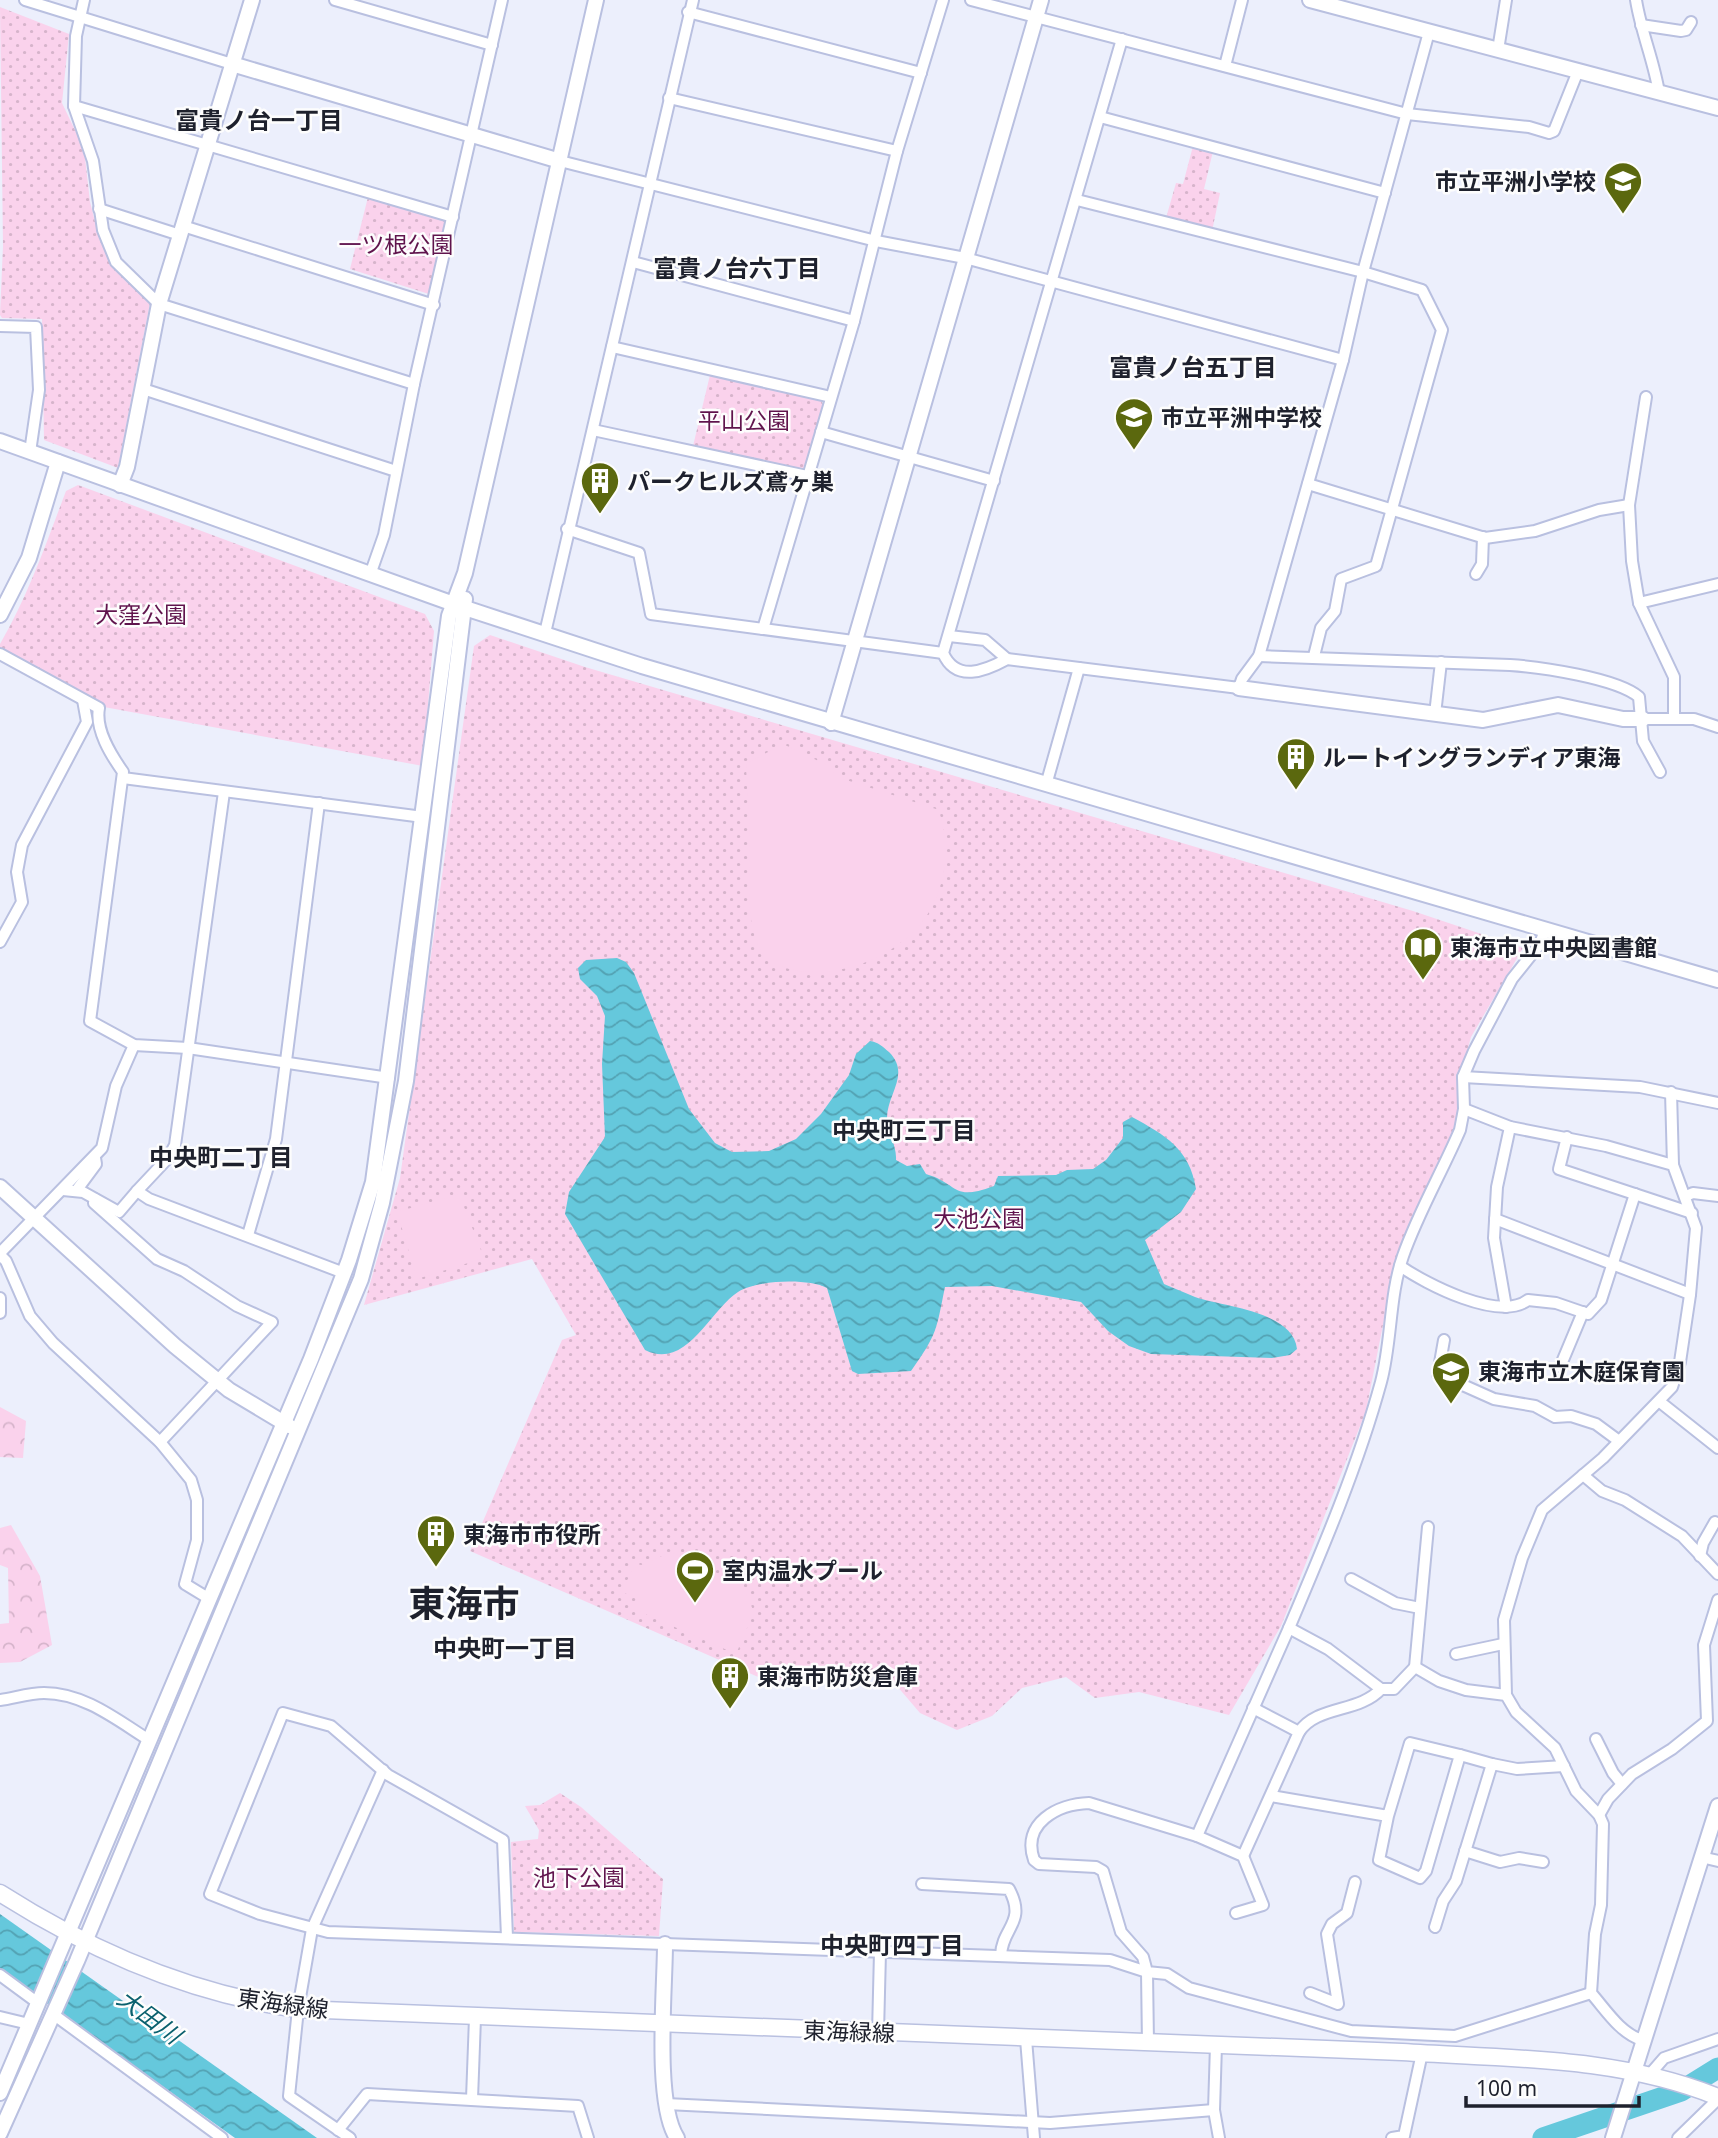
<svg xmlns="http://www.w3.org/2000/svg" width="1718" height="2138" viewBox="0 0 1718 2138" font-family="'Noto Sans','Noto Sans JP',sans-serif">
<defs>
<pattern id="grass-dots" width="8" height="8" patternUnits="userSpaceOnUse" patternTransform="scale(1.75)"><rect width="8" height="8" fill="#fad2ec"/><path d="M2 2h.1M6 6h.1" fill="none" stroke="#d6b4cb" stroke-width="1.8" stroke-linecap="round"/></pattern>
<pattern id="forest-crowns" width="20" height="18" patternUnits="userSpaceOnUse" patternTransform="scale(1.75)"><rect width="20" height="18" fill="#fad2ec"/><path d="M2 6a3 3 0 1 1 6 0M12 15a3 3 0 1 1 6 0" fill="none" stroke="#d6b4cb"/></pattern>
<pattern id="water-waves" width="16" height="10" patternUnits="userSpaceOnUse" patternTransform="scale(1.75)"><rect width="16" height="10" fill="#65c8dc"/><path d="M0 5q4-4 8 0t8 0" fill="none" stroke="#53a2b3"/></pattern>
</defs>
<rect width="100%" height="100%" fill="#eceffc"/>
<!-- grass -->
<g fill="url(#grass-dots)">
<path d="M0,7L69,34L62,103L84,149L90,202L100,241L113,266L150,303L118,468L44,440L42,319L2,318L0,315L3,246Z"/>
<path d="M1193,146L1213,151L1204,189L1220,193L1212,231L1166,218L1176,183L1183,184Z"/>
<path d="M368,197L445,219L432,295L350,269Z"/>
<path d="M710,375L821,400L824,406L805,467L799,470L693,446Z"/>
<path d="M78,485L425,614L434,631L423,766L104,707L0,651V644C28,596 46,544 66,491Z"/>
<path d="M490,635L585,667L1413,911L1523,948L1471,1037L1462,1070L1458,1123L1396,1259L1366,1411L1281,1626L1229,1715L1139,1692L1095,1698L1066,1677L1022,1688L992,1716L957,1730L920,1713L885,1672L770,1682L470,1551L562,1340L576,1335L532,1259L364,1305L400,1178L474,646Z"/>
<path d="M560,1793L581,1807L663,1879L659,1936L514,1932L511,1842L538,1839L539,1830L525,1806L540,1805Z"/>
</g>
<!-- forest -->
<g fill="url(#forest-crowns)">
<path d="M0,1407L26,1421L23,1458L0,1457Z"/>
<path d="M11,1525L40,1576L52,1645L20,1662L0,1663V1624L9,1623L8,1568L0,1565V1528Z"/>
</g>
<!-- garden -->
<g fill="#fad2ec">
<path d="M783,744L833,768L834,776L939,810C947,842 949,866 936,898C916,948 852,978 800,971C785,969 767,963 760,949C745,920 750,880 750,849C750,821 747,792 746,764Z"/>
<path d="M459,1194L484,1258L417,1279L397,1212Z"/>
<path d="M671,1552L743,1587L754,1612L736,1654L636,1610L641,1597L632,1590L629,1595L622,1592L635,1563L641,1565Z"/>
</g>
<!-- water -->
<g fill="url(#water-waves)">
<path d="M617,958L626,962L634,973L689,1109L715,1143L732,1152L769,1151L796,1139L821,1114L849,1075L856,1054L870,1041C878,1042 883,1047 889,1052C911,1074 887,1094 887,1118C887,1134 897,1144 896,1160L907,1166L920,1164L926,1174C960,1184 951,1202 994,1186L998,1176L1056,1175L1067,1170L1093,1169L1106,1160L1123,1138V1122L1132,1117C1165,1135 1190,1149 1196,1189L1181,1212L1145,1240L1164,1284C1174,1288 1185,1293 1195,1297C1224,1307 1293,1311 1297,1349L1290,1355L1272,1358L1151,1354L1129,1346L1108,1331L1081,1302L992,1286L945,1287C936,1330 938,1333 911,1371L858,1374L852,1371L827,1288C808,1278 757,1280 738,1292C710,1310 686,1371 645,1350L565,1214L569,1192L605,1137L602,1064L605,1016L597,996L580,979L578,968L586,960Z"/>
<path d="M0,1914L317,2138H235L0,1970Z"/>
</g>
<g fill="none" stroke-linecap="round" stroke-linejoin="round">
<!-- river -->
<path stroke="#65c8dc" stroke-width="21" d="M1543,2138L1681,2091L1718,2068"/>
<!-- minor casing -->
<g stroke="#b9c0e0" stroke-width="14">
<g id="minor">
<path d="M25,0L232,64"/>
<path d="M84,0L76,36L74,106L93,161L103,230L116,262L159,304L414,384"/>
<path d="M335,0L492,45"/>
<path d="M971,0L1407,114L1529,127L1549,133L1554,131L1578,71"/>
<path d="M1636,0C1641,32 1654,61 1659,93"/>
<path d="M688,12L921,73"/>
<path d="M1641,25L1681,31L1686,30L1691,22"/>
<path d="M1122,39L943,653C956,683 985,671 1007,659L1239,688L1242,679L1259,656L1343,360L1363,272L1429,32"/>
<path d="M1498,50L1506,0"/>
<path d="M1225,66L1242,0"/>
<path d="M669,98L897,151"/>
<path d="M74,106L453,217"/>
<path d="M1100,117L1385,193"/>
<path d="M560,161L876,241L965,258L1343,360"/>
<path d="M1077,200L1363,272L1422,290L1442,330L1376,566L1341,579L1335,611L1321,628L1314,656"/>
<path d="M99,209L180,235"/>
<path d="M183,226L434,305"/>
<path d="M633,262L854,321"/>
<path d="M0,326L36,327L39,390L30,452"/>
<path d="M612,347L831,397"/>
<path d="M143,389L396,471"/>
<path d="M1646,397L1629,505L1632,561L1639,603L1674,677V718"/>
<path d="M593,430L807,476"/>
<path d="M821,432L994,481"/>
<path d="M1308,484L1485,538L1535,531L1599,510L1629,505"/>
<path d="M567,529L639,553L651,614L943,653"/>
<path d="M371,572L384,535L414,384L502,0"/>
<path d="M1476,574L1482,564L1483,537"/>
<path d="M1639,603L1718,584"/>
<path d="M763,629L854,321L897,151L943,0"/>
<path d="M545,633L693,0"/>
<path d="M949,636L985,640L1007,659"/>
<path d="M0,654L99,708C95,730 111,755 123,772L90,1021L134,1045L188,1048L389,1078"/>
<path d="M1259,656L1510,665C1540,667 1617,678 1639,697L1643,741L1660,772"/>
<path d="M1435,714L1441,662"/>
<path d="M1643,719H1694L1718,727"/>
<path d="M123,778L423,817"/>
<path d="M1046,785L1079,668"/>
<path d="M224,792L175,1145L168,1158L137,1191L149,1199L344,1273"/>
<path d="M0,942L22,902L17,872L22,845L87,722L83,700"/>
<path d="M1463,1077L1640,1087L1718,1103"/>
<path d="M1671,1092L1673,1165"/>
<path d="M1464,1109L1463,1077L1474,1051L1512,979L1540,944L1545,930"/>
<path d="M1567,1137L1559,1169L1692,1213"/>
<path d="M63,1190L83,1192L119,1212L137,1191"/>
<path d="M76,1191L96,1164L95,1158"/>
<path d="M1686,1196L1693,1193L1718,1196"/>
<path d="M95,1199L94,1203L157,1259L184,1271L237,1306L272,1322L160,1442"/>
<path d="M1495,1219L1690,1294"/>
<path d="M248,1235L276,1139L319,803"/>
<path d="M0,1253L102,1148L116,1086L134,1045"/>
<path d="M0,1255L6,1261L30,1316L53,1343L160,1442L191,1480L197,1500V1540L185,1584L208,1598"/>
<path d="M1400,1266C1426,1284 1499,1322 1528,1300L1556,1303L1588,1314L1601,1300L1635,1194"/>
<path d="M0,1298V1313"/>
<path d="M1506,1307L1494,1238L1497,1187L1510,1127"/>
<path d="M1444,1340L1438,1374L1494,1399L1535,1406L1555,1417L1571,1416L1596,1424L1619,1441"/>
<path d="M1560,1367L1583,1312"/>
<path d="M1660,1402L1718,1448"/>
<path d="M1583,1475L1602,1491L1625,1500L1682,1536L1718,1574"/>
<path d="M1700,1556L1703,1543L1715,1522"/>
<path d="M1351,1579L1395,1603L1420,1608"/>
<path d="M1456,1654L1503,1644"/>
<path d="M1415,1667L1428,1527"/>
<path d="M1506,1695L1466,1690L1439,1681L1415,1667L1394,1689H1381L1328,1649L1289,1628C1323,1548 1358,1466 1381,1382C1392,1341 1389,1296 1403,1256C1418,1213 1442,1172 1460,1130L1464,1109L1510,1127L1606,1146L1673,1165L1696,1228L1690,1295L1680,1362L1672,1387L1603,1458L1542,1510L1522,1558L1504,1620L1506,1695L1516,1712L1555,1748L1576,1791L1599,1815L1603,1824L1601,1905L1595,1934L1591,1993C1606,2010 1620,2033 1642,2040"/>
<path d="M0,1700C14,1698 30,1693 44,1693C84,1693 117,1720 149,1740"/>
<path d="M1299,1732C1317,1705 1359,1713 1381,1689"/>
<path d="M1596,1739L1613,1773L1622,1784"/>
<path d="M1460,1755L1492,1764"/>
<path d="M1271,1796L1388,1816L1379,1860L1420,1878L1426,1871L1460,1755L1410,1743L1388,1816"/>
<path d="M1599,1815L1608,1799L1632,1774L1672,1749L1707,1721L1704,1645L1718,1600"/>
<path d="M1197,1836L1289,1628"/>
<path d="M1465,1851L1500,1862L1519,1858L1543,1862"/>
<path d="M1243,1856L1299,1732L1253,1708"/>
<path d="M1701,1857L1718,1861"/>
<path d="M922,1884L1009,1889C1027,1923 1002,1927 1001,1955"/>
<path d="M1236,1913L1263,1905L1243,1856L1197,1836L1089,1803C1058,1804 1021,1823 1034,1860L1039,1864L1096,1867L1103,1871L1121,1932L1143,1957L1147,1972L1167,1974L1189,1988L1351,2031L1455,2036L1591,1993"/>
<path d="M1435,1927L1443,1901L1456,1881L1492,1764L1517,1769L1564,1766"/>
<path d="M507,1937L503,1840L388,1775L331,1726L283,1713L210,1894L260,1914L328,1932L1110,1960L1147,1972L1148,2043"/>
<path d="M0,1975L38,2003"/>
<path d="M1310,1993L1338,2004L1327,1934L1332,1924L1347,1913L1355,1882"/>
<path d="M53,2014L222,2138"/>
<path d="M0,2017L29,2024"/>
<path d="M878,2033L880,1952"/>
<path d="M1026,2039L1034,2138"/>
<path d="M1216,2045L1214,2110L1219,2138"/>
<path d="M1651,2073L1664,2058L1718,2039"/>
<path d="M472,2099L475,2018"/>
<path d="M666,2104L1050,2123L1214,2110"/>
<path d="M338,2130L367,2094L578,2106L588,2138"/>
<path d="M350,2138L289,2096L298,2009L312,1929L383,1770"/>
<path d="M1392,2138L1404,2136L1422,2053"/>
<path d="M1678,2138L1718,2099"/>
</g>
</g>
<!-- tertiary casing -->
<g stroke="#b9c0e0" stroke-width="18">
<g id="tertiary">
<path d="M1310,0L1718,108"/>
<path d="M232,64L560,161"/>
<path d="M0,441L465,608L642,666L1718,980"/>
<path d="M120,485L127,467L159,304L252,0"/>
<path d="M0,615L29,558L58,462"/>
<path d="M1239,688L1483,720L1558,705L1623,719H1643"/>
<path d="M831,723L1041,0"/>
<path d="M0,1187L175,1346L229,1390L289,1426"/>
<path d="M665,1944C665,1989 654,2103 677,2138"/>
<path d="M0,2093L311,1359L349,1260L373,1182L449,616L465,573L596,0"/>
<path d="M0,2133L77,1961L361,1279L382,1203L406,1081L465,599"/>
<path d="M1613,2138L1718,1806"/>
</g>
</g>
<!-- secondary casing -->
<g stroke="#b9c0e0" stroke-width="19">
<path id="secondary" d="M0,1893C91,1951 191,1994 298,2009L1402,2052C1509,2059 1617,2056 1718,2097"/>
</g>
<!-- minor -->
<use href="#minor" stroke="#fff" stroke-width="10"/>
<!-- tertiary -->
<use href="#tertiary" stroke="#fff" stroke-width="14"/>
<!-- secondary -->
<use href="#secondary" stroke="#fff" stroke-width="16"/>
</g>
<!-- icons -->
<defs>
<g id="school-pin" transform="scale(2.0125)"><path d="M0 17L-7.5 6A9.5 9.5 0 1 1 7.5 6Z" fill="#5b680e" stroke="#fdfdfd"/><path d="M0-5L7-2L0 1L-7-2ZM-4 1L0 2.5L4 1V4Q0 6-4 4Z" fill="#fff"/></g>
<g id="building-pin" transform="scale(2.0125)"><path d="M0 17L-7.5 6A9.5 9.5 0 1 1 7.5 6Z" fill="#5b680e" stroke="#fdfdfd"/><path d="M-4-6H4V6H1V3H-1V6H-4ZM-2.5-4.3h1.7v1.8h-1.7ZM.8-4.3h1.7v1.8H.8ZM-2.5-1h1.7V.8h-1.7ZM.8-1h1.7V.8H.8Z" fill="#fff"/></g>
<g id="library-pin" transform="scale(2.0125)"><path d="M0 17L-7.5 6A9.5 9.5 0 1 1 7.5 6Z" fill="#5b680e" stroke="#fdfdfd"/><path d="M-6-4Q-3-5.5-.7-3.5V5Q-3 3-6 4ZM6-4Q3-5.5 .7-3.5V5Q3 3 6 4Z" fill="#fff"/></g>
<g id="stadium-pin" transform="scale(2.0125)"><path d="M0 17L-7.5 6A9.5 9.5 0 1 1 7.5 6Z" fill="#5b680e" stroke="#fdfdfd"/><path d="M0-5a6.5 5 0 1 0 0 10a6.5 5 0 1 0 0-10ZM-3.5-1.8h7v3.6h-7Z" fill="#fff"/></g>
</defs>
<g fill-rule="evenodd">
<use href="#school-pin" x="1623" y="181"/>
<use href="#school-pin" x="1134" y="417"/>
<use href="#building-pin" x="600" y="481"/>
<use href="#building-pin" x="1296" y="757"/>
<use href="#library-pin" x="1423" y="947"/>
<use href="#school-pin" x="1451" y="1371"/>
<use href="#building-pin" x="436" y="1534"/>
<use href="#stadium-pin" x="695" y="1570"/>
<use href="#building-pin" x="730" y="1676"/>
</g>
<g text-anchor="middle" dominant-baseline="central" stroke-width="5" stroke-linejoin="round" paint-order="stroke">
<!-- poi labels -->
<g font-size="23" font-weight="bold" fill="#1e212d" stroke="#fdfdfd" text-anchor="start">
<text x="1596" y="181" text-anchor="end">市立平洲小学校</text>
<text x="1161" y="417">市立平洲中学校</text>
<text x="627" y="481">パークヒルズ鳶ヶ巣</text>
<text x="1323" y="757">ルートイングランディア東海</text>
<text x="1450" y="947">東海市立中央図書館</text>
<text x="1478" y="1371">東海市立木庭保育園</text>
<text x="463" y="1534">東海市市役所</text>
<text x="722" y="1570">室内温水プール</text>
<text x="757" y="1676">東海市防災倉庫</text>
</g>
<!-- park labels -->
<g font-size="23" fill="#60144d" stroke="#fdfdfd">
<text x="396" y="244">一ツ根公園</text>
<text x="744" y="420">平山公園</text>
<text x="141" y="614">大窪公園</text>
<text x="979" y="1218">大池公園</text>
<text x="579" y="1877">池下公園</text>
</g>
<!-- street labels -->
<g font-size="23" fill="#1e212d" stroke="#fdfdfd">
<text transform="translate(283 2003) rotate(8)">東海緑線</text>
<text transform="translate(849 2031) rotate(2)">東海緑線</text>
</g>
<!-- neighbourhood labels -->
<g font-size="24" font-weight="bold" fill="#1e212d" stroke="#fdfdfd">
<text x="259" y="119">富貴ノ台一丁目</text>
<text x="737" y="267">富貴ノ台六丁目</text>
<text x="1193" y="366">富貴ノ台五丁目</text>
<text x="904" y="1129">中央町三丁目</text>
<text x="221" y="1156">中央町二丁目</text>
<text x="505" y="1647">中央町一丁目</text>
<text x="892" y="1944">中央町四丁目</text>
</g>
<!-- water labels -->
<g font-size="24" font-style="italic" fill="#0a606e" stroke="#fdfdfd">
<text transform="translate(150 2016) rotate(37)">大田川</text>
</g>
<!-- town labels -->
<g font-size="37" font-weight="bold" fill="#1e212d" stroke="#fdfdfd">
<text x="464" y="1602">東海市</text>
</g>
</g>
<!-- scale -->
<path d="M1466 2096v10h173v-10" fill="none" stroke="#1e212d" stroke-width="3.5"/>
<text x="1476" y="2096" font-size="21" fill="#1e212d" stroke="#fdfdfd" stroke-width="5" paint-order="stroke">100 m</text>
</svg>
